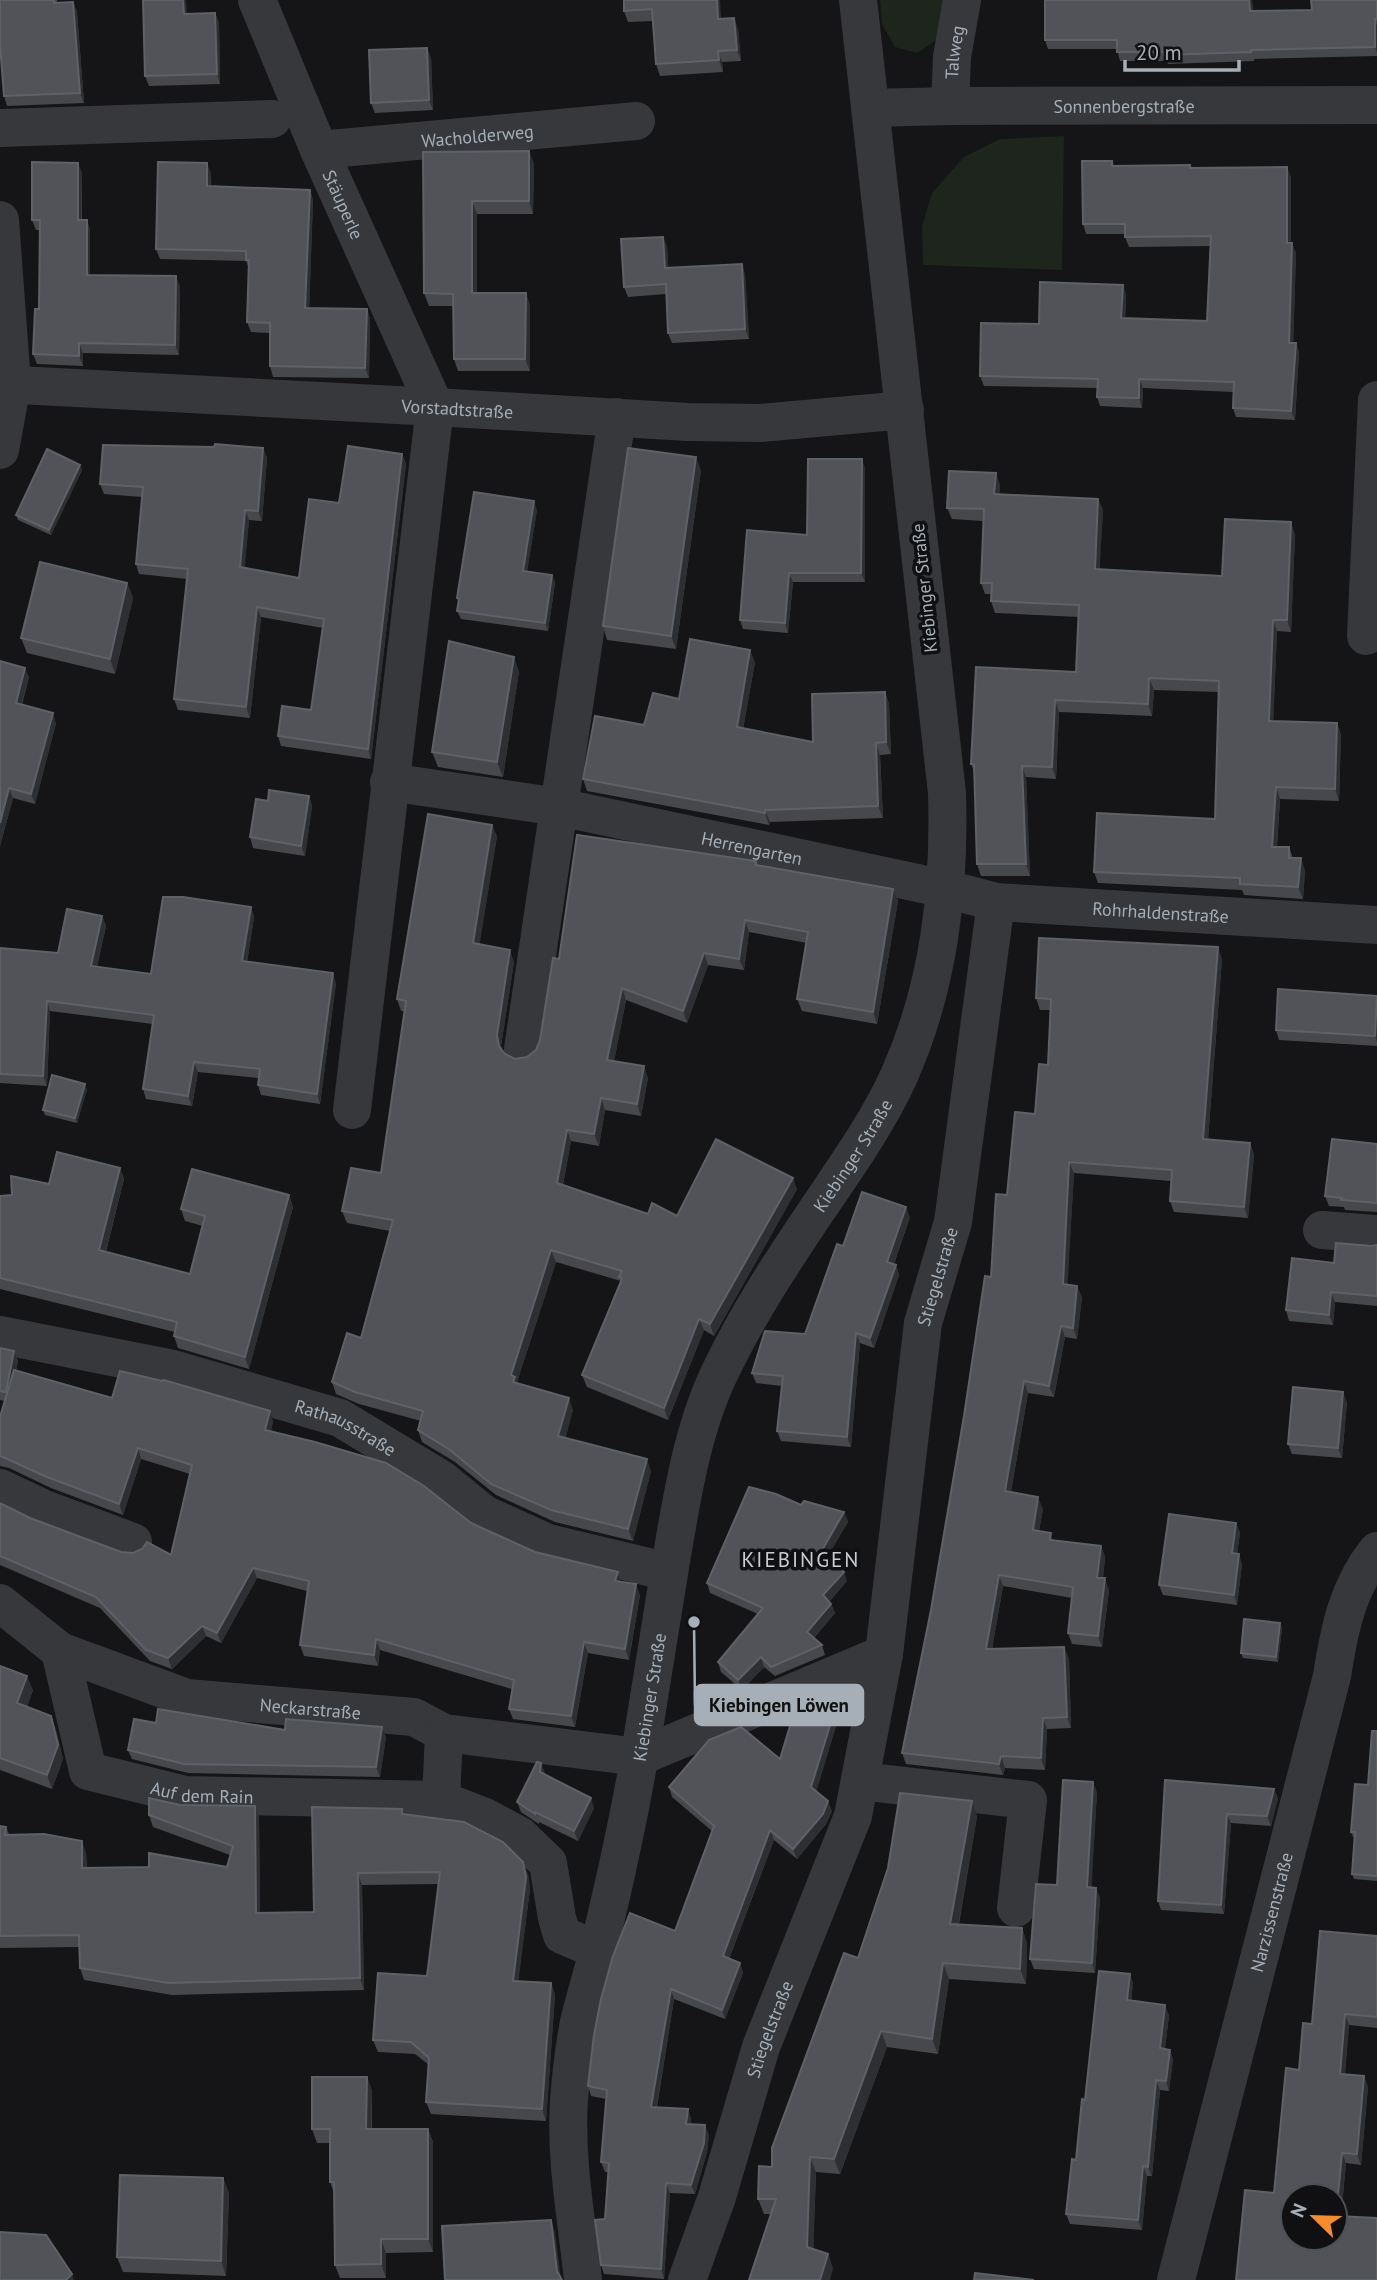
<svg xmlns="http://www.w3.org/2000/svg" width="1377" height="2280" viewBox="0 0 1377 2280" font-family="'PT Sans',sans-serif">
<rect width="100%" height="100%" fill="#151517"/>
<!-- green -->
<g fill="#1d251d">
<path d="M880,0H946L944,35L917,53L895,47L882,24Z"/>
<path d="M1064,136L1062,270L923,265L922,226L932,193L964,157L1000,139Z"/>
</g>
<g fill="none" stroke-linecap="round" stroke-linejoin="round">
<!-- minor -->
<g stroke="#36383c" stroke-width="38">
<path id="s1" d="M257,0L319,150L435,407L352,1110"/>
<path id="s2" d="M950,106L952,57L962,0"/>
<path id="s3" d="M870,108L950,106L1377,105"/>
<path d="M0,128L272,119"/>
<path id="s4" d="M319,150L636,121"/>
<path d="M0,220L12,384L0,450"/>
<path id="s5" d="M0,384L435,407L688,422L760,423L905,410"/>
<path d="M1366,636L1377,400"/>
<path id="s6" d="M389,782L559,807L946,889L996,902L1377,925"/>
<path d="M523,1049L617,417"/>
<path d="M1322,1230L1377,1234"/>
<path id="s7" d="M0,1335L173,1369L340,1418L441,1479L484,1514L548,1543L669,1572"/>
<path d="M0,1488L42,1508L133,1542"/>
<path id="s8" d="M0,1603L60,1651L187,1698L414,1717L444,1733L639,1757L884,1654"/>
<path id="s9" d="M60,1651L88,1771L185,1795L441,1800"/>
<path d="M444,1733L441,1800L485,1817L520,1836L548,1863L557,1918L562,1935L598,1950"/>
<path d="M860,1781L1028,1800L1016,1908"/>
<path id="s10" d="M687,2280L717,2197L761,2047L853,1816L884,1654L923,1323L953,1222L996,902"/>
<path id="s11" d="M1176,2280L1332,1676C1339,1631 1347,1588 1377,1551"/>
</g>
<!-- tertiary -->
<path stroke="#36383c" stroke-width="38" id="s12" d="M583,2280C577,2221 565,2160 569,2100C571,2074 574,2048 579,2022C585,1997 593,1972 599,1947C615,1881 630,1814 641,1747C651,1685 661,1623 671,1561C682,1497 692,1430 720,1372C747,1315 782,1262 817,1210C846,1167 877,1124 899,1076C939,986 950,891 947,793L858,0"/>
</g>
<!-- wall -->
<g fill="#46484c">
<path d="M0,0H57V3L73,2L77,12L84,103L7,106L4,96Z"/>
<path d="M624,0L721,19L738,29L741,61L722,62L723,72L660,76L656,64L653,21L628,22L624,11Z"/>
<path d="M1045,0H1252L1253,11L1312,10L1377,0V56L1254,59V61L1168,64L1167,61H1120L1117,49H1048L1045,40Z"/>
<path d="M215,13L219,23L220,84L149,86L145,76L187,14Z"/>
<path d="M431,58L433,110L375,113L371,103Z"/>
<path d="M423,152L534,163L533,214H477V293H526L530,306V371H458L454,359V306H429L424,293Z"/>
<path d="M1112,161L1114,166L1190,165L1191,168L1291,177V243L1296,253L1293,343H1296L1299,353L1295,420L1236,417L1233,408V392L1143,388L1142,408L1100,406L1097,397V388L984,386L980,376L1039,324L1123,285L1126,295L1125,318L1207,321L1210,246L1129,247L1125,237V234H1086L1083,224Z"/>
<path d="M82,173V220H87L90,230V275L180,286L179,355L83,353V366L37,364L33,354L39,309L40,230H36L32,220Z"/>
<path d="M211,173V186L310,190L313,200L309,308L367,309L370,319L369,378L273,377L270,366V333L251,332L247,322L249,269L246,261L160,259L156,249Z"/>
<path d="M663,237L667,247L668,268L745,274L749,339L672,343L668,333L666,294L628,297L624,287Z"/>
<path d="M214,447L263,448L267,458L262,521L249,520L244,568L299,578L339,503L402,454L406,464L371,759L281,746L278,736L311,710L323,628L261,617L250,718L178,710L174,699L187,579L139,574L136,564L142,497L104,494L100,484Z"/>
<path d="M80,465L82,470L51,535L18,520L16,515Z"/>
<path d="M865,468V582H793L788,633L743,629L740,620L807,535Z"/>
<path d="M701,470L676,649L607,640L603,626Z"/>
<path d="M1000,485L999,494L1098,499L1103,510L1099,570L1222,576L1295,534L1291,632L1277,631L1273,721L1337,723L1341,735L1339,801L1280,799L1277,847H1289L1293,858L1305,870L1303,899L1244,895L1242,890L1098,883L1094,872L1215,819L1219,692L1154,690L1152,716L1059,712L1056,779L1026,777L1030,876H981L977,864L974,771L971,764L1076,672L1079,617L995,613L991,601V594H985L981,583L983,521L952,519L947,508Z"/>
<path d="M537,510L527,571L552,575L555,583L548,631L461,619L457,611L459,602L457,598Z"/>
<path d="M127,583L133,598L115,674L27,653L21,638Z"/>
<path d="M0,661L29,677L22,705L56,723L35,804L13,798L0,846Z"/>
<path d="M755,662L743,729L813,742L885,692L889,704L891,754L880,755L883,818L770,822L769,825L587,791L583,779L644,725Z"/>
<path d="M519,671L503,777L438,767L432,752Z"/>
<path d="M309,796L312,806L305,856L253,848L250,837L268,801Z"/>
<path d="M497,836L479,945L514,962L501,1046L502,1050L505,1054L515,1059L527,1057L536,1050L540,1040L559,959L758,865L893,889L898,901L877,1024L802,1011L797,999L807,943L749,932L744,970L708,965L687,1023L626,1000L614,1061L648,1078L641,1116L605,1110L599,1146L571,1141L563,1185L648,1214L677,1216L797,1189L714,1336L704,1330L668,1420L587,1387L582,1375L621,1281L556,1262L517,1382L518,1383L573,1410L565,1438L651,1471L633,1541L555,1522L496,1495L455,1462L422,1442L418,1430L421,1421L359,1404L336,1394L332,1382L361,1338L390,1231L347,1223L342,1211L381,1173L405,1011H401L397,999Z"/>
<path d="M251,907L254,917L247,962L336,983L320,1104L261,1095L258,1085L259,1078L198,1072L192,1106L146,1099L143,1089L153,1024L50,1011L47,1086L0,1083V948L58,953L102,916L106,926L97,967L151,974Z"/>
<path d="M1222,959L1208,1140L1250,1143L1254,1155L1248,1218L1174,1212L1170,1201L1171,1181L1074,1173L1067,1285L1082,1297L1077,1339L1065,1337L1054,1397L1028,1393L1011,1492L1043,1509L1039,1531L1054,1540L1101,1546L1105,1557L1103,1578L1109,1590L1102,1647L1072,1644L1068,1633L1072,1598L1003,1586L992,1649L1069,1658L1071,1728L1047,1729L1045,1770L1005,1768L1003,1775L906,1764L902,1753L931,1610L1007,1195L1035,1114L1048,1065L1051,1010H1040L1036,998Z"/>
<path d="M1377,996V1046L1279,1040L1276,1030Z"/>
<path d="M87,1089L77,1123L45,1115L43,1110Z"/>
<path d="M1377,1144V1212L1345,1210L1344,1207L1329,1206L1325,1196Z"/>
<path d="M120,1168L124,1179L106,1252L190,1274L203,1226L185,1221L181,1209L289,1195L293,1207L249,1369L178,1348L174,1336L175,1332L0,1289V1196L12,1195L49,1184Z"/>
<path d="M910,1217L894,1264L896,1265L899,1275L874,1348L860,1343L851,1447L781,1441L777,1431L782,1386L756,1383L752,1373L805,1334L843,1246Z"/>
<path d="M1377,1245V1306L1335,1302L1333,1325L1289,1321L1286,1310L1334,1263L1372,1246Z"/>
<path d="M0,1348L14,1351L18,1361L16,1370L112,1398L273,1421L271,1431L535,1552L621,1582L640,1595L629,1660L588,1653L575,1727L513,1719L509,1709L512,1689L380,1650L378,1666L304,1656L300,1645L307,1591L257,1578L221,1643L206,1636L172,1669L150,1661L100,1608L0,1565V1503L30,1518L121,1552L171,1555L190,1474L141,1459L123,1515L51,1488L9,1468L0,1466V1417L5,1401L0,1400Z"/>
<path d="M1347,1402L1342,1458L1292,1454L1288,1444Z"/>
<path d="M801,1505L844,1512L848,1522L827,1557L847,1581L829,1602L831,1604L835,1613L814,1638L822,1645L825,1655L775,1676L764,1667L742,1690L721,1672L718,1662L758,1614L710,1593L707,1583Z"/>
<path d="M1236,1523L1240,1533L1237,1554L1242,1564L1237,1605L1163,1595L1159,1585Z"/>
<path d="M1282,1628L1278,1662L1243,1658L1241,1653Z"/>
<path d="M0,1666L33,1690L27,1707L56,1730L63,1759L52,1789L0,1770Z"/>
<path d="M840,1713L816,1791L832,1811L826,1824L797,1859L774,1840L729,1959L740,1963L743,1973L725,2019L674,1999L657,2107L688,2109L691,2119V2124L709,2135L707,2152L695,2194L670,2193L664,2279L604,2274L601,2265L608,2172H605L601,2162L606,2099L591,2096L588,2086L675,1931L712,1831L672,1797L669,1787L780,1759Z"/>
<path d="M156,1723L386,1737L380,1777L188,1773L132,1759L128,1750Z"/>
<path d="M1377,1731V1881L1354,1879L1352,1874L1355,1837H1353L1351,1832L1368,1785Z"/>
<path d="M541,1763L545,1775L594,1808L578,1841L539,1822V1824L521,1812L517,1802Z"/>
<path d="M1165,1780L1278,1798L1271,1826L1231,1823L1224,1914L1161,1910L1158,1901Z"/>
<path d="M1097,1792L1091,1887L1100,1898L1095,1973L1034,1969L1030,1959L1057,1885Z"/>
<path d="M180,1805L255,1806L259,1818L260,1913L314,1912L402,1809L403,1814L528,1874L530,1889L518,1981L551,1983L555,1995L546,2121L431,2114L426,2102L429,2065L415,2054L378,2052L373,2040L427,1976L439,1884L362,1885L364,1990L172,1995L84,1980L80,1968L79,1947L0,1948V1826L6,1827L9,1834L86,1853L87,1868L227,1867L230,1855L153,1827L149,1815Z"/>
<path d="M977,1816L959,1924L1022,1928L1027,1943L1026,1984L949,1979L938,2054L887,2047L840,2174L816,2172L813,2249L828,2254L833,2269L771,2214H764L758,2199L858,1958Z"/>
<path d="M1377,1936V2028L1349,2025L1345,2074L1364,2076L1368,2087L1361,2165L1346,2163L1341,2216L1377,2280L1274,2193L1299,2070L1312,2024Z"/>
<path d="M1130,1974L1133,1984L1131,2001L1169,2015L1165,2049L1173,2059L1169,2091L1160,2090L1152,2176H1147L1142,2230L1070,2224L1066,2214L1076,2160L1085,2100Z"/>
<path d="M367,2077L372,2091V2129H428L433,2142V2252L386,2253V2278H340L335,2265L334,2193L330,2182V2143H317L312,2129Z"/>
<path d="M223,2178L229,2193L226,2276L123,2272L117,2257Z"/>
</g>
<!-- shaded-wall -->
<g fill="#2e2f32">
<path d="M183,0H186L188,24L184,14Z"/>
<path d="M717,0H720L722,31L718,19Z"/>
<path d="M1249,0H1252L1253,20L1250,11Z"/>
<path d="M73,2L77,12L84,103L80,93Z"/>
<path d="M215,13L219,23L220,84L217,74Z"/>
<path d="M734,18L738,29L741,61L737,50Z"/>
<path d="M1375,19L1377,26V53L1375,47Z"/>
<path d="M427,48L431,58L433,110L429,100Z"/>
<path d="M718,51L722,62L723,72L719,60Z"/>
<path d="M529,151L534,163L533,214L529,201Z"/>
<path d="M78,163L82,173L81,230L78,220Z"/>
<path d="M207,163L211,173L210,196L207,186Z"/>
<path d="M1287,167L1291,177V252L1287,243Z"/>
<path d="M310,190L313,200L309,318L305,308Z"/>
<path d="M472,201L477,214V306L472,293Z"/>
<path d="M87,220L90,230V285L87,275Z"/>
<path d="M663,237L667,247L669,278L665,268Z"/>
<path d="M1292,243L1296,253L1293,352L1289,343Z"/>
<path d="M742,264L745,274L749,339L745,329Z"/>
<path d="M176,276L180,286L179,355L175,345Z"/>
<path d="M1123,285L1126,295L1125,328L1121,318Z"/>
<path d="M526,293L530,306V371L525,359Z"/>
<path d="M367,309L370,319L369,378L365,368Z"/>
<path d="M79,343L83,353V366L79,356Z"/>
<path d="M1296,343L1299,353L1295,420L1291,411Z"/>
<path d="M1139,379L1143,388L1142,408L1139,398Z"/>
<path d="M263,448L267,458L262,521L258,511Z"/>
<path d="M402,454L406,464L371,759L368,749Z"/>
<path d="M696,457L701,470L676,649L671,636Z"/>
<path d="M862,459L865,468V582L861,573Z"/>
<path d="M80,465L82,470L51,535L49,530Z"/>
<path d="M996,473L1000,485L999,505L994,494Z"/>
<path d="M1098,499L1103,510L1099,581L1095,569Z"/>
<path d="M534,501L537,510L526,579L523,571Z"/>
<path d="M245,510L249,520L244,577L240,567Z"/>
<path d="M1291,522L1295,534L1291,632L1287,620Z"/>
<path d="M789,573L793,582L788,633L785,623Z"/>
<path d="M552,575L555,583L548,631L545,623Z"/>
<path d="M127,583L133,598L115,674L110,659Z"/>
<path d="M257,607L261,617L250,718L246,707Z"/>
<path d="M1273,620L1277,631L1273,732L1269,721Z"/>
<path d="M750,650L755,662L741,740L737,727Z"/>
<path d="M514,657L519,671L503,777L497,762Z"/>
<path d="M25,668L29,677L19,713L16,703Z"/>
<path d="M1149,678L1154,690L1152,716L1148,704Z"/>
<path d="M885,692L889,704L891,754L886,742Z"/>
<path d="M1055,700L1059,712L1056,779L1052,767Z"/>
<path d="M53,713L56,723L35,804L31,794Z"/>
<path d="M1337,723L1341,735L1339,801L1335,789Z"/>
<path d="M876,743L880,755L883,818L878,806Z"/>
<path d="M1022,766L1026,777L1030,876L1026,864Z"/>
<path d="M1276,787L1280,799L1276,858L1272,847Z"/>
<path d="M9,788L13,798L0,846V823Z"/>
<path d="M309,796L312,806L305,856L301,846Z"/>
<path d="M765,810L770,822L769,825L765,813Z"/>
<path d="M492,825L497,836L478,955L473,943Z"/>
<path d="M1301,858L1305,870L1303,899L1298,887Z"/>
<path d="M893,889L898,901L877,1024L873,1012Z"/>
<path d="M251,907L254,917L246,971L242,961Z"/>
<path d="M102,916L106,926L95,976L91,966Z"/>
<path d="M745,920L749,932L744,970L739,959Z"/>
<path d="M1218,947L1222,959L1207,1151L1203,1139Z"/>
<path d="M510,950L514,962L501,1046L503,1058L499,1046L497,1035Z"/>
<path d="M704,953L708,965L687,1023L683,1011Z"/>
<path d="M333,973L336,983L320,1104L317,1094Z"/>
<path d="M622,988L626,1000L612,1072L607,1060Z"/>
<path d="M47,1001L50,1011L47,1086L43,1076Z"/>
<path d="M1377,1005V1042L1375,1036Z"/>
<path d="M194,1062L198,1072L192,1106L188,1096Z"/>
<path d="M644,1066L648,1078L641,1116L637,1104Z"/>
<path d="M85,1084L87,1089L77,1123L75,1118Z"/>
<path d="M601,1098L605,1110L599,1146L594,1134Z"/>
<path d="M567,1130L571,1141L561,1195L557,1183Z"/>
<path d="M1250,1143L1254,1155L1248,1218L1244,1207Z"/>
<path d="M1069,1162L1074,1173L1067,1296L1063,1284Z"/>
<path d="M120,1168L124,1179L103,1262L99,1250Z"/>
<path d="M793,1178L797,1189L714,1336L710,1324Z"/>
<path d="M289,1195L293,1207L249,1369L245,1357Z"/>
<path d="M906,1207L910,1217L891,1272L887,1262Z"/>
<path d="M551,1250L556,1262L517,1382L520,1389L518,1394L511,1375Z"/>
<path d="M896,1265L899,1275L874,1348L870,1338Z"/>
<path d="M1077,1286L1082,1297L1077,1339L1073,1328Z"/>
<path d="M1331,1292L1335,1302L1333,1325L1329,1315Z"/>
<path d="M699,1319L704,1330L668,1420L664,1408Z"/>
<path d="M1061,1326L1065,1337L1054,1397L1049,1386Z"/>
<path d="M856,1333L860,1343L851,1447L847,1437Z"/>
<path d="M14,1351L18,1361L10,1402L6,1392Z"/>
<path d="M1024,1381L1028,1393L1009,1503L1005,1491Z"/>
<path d="M1343,1392L1347,1402L1342,1458L1338,1448Z"/>
<path d="M569,1398L573,1410L563,1448L558,1436Z"/>
<path d="M270,1411L273,1421L269,1441L265,1430Z"/>
<path d="M138,1448L141,1459L123,1515L119,1504Z"/>
<path d="M647,1459L651,1471L633,1541L628,1529Z"/>
<path d="M1038,1497L1043,1509L1037,1542L1033,1530Z"/>
<path d="M844,1512L848,1522L825,1561L821,1552Z"/>
<path d="M1236,1523L1240,1533L1236,1563L1232,1553Z"/>
<path d="M1101,1546L1105,1557L1102,1589L1097,1578Z"/>
<path d="M1239,1554L1242,1564L1237,1605L1234,1595Z"/>
<path d="M253,1568L257,1578L221,1643L217,1633Z"/>
<path d="M618,1572L621,1583L615,1581Z"/>
<path d="M844,1572L847,1581L826,1605L823,1595Z"/>
<path d="M999,1575L1003,1586L990,1661L986,1649Z"/>
<path d="M1105,1578L1109,1590L1102,1647L1098,1636Z"/>
<path d="M636,1584L640,1595L629,1660L625,1649Z"/>
<path d="M831,1604L835,1613L811,1641L807,1632Z"/>
<path d="M1280,1623L1282,1628L1278,1662L1276,1657Z"/>
<path d="M202,1626L206,1636L172,1669L168,1658Z"/>
<path d="M376,1639L380,1650L378,1666L374,1655Z"/>
<path d="M584,1642L588,1653L575,1727L571,1716Z"/>
<path d="M1064,1647L1069,1658L1071,1728L1067,1717Z"/>
<path d="M761,1657L764,1667L742,1690L738,1680Z"/>
<path d="M27,1676L33,1690L23,1718L17,1703Z"/>
<path d="M837,1703L840,1713L815,1796L811,1787Z"/>
<path d="M51,1716L56,1730L63,1759L52,1789L47,1775Z"/>
<path d="M1043,1718L1047,1729L1045,1770L1041,1758Z"/>
<path d="M382,1727L386,1737L380,1777L376,1767Z"/>
<path d="M1001,1756L1005,1768L1003,1775L999,1764Z"/>
<path d="M541,1763L545,1773L544,1782L540,1772Z"/>
<path d="M1093,1782L1097,1792L1091,1897L1087,1887Z"/>
<path d="M1274,1789L1278,1798L1271,1826L1267,1816Z"/>
<path d="M591,1798L594,1808L578,1841L574,1831Z"/>
<path d="M828,1801L832,1811L826,1824L797,1859L793,1849Z"/>
<path d="M972,1801L977,1816L956,1939L950,1924Z"/>
<path d="M255,1806L259,1818L260,1925L256,1913Z"/>
<path d="M1227,1814L1231,1823L1224,1914L1221,1905Z"/>
<path d="M770,1830L774,1840L726,1966L723,1956Z"/>
<path d="M82,1841L86,1853L87,1880L82,1868Z"/>
<path d="M523,1862L528,1874L530,1889L517,1993L513,1981Z"/>
<path d="M358,1873L362,1885L364,1990L360,1978Z"/>
<path d="M1096,1888L1100,1898L1095,1973L1092,1963Z"/>
<path d="M1022,1928L1027,1943L1026,1984L1020,1969Z"/>
<path d="M740,1963L743,1973L725,2019L722,2010Z"/>
<path d="M943,1963L949,1979L938,2054L932,2039Z"/>
<path d="M1130,1974L1133,1984L1130,2010L1127,2000Z"/>
<path d="M551,1983L555,1995L546,2121L542,2109Z"/>
<path d="M671,1989L674,1999L655,2116L651,2107Z"/>
<path d="M1165,2005L1169,2015L1164,2058L1160,2048Z"/>
<path d="M1345,2014L1349,2025L1344,2084L1340,2074Z"/>
<path d="M881,2031L887,2047L840,2174L834,2159Z"/>
<path d="M1170,2050L1173,2059L1169,2091L1166,2081Z"/>
<path d="M1364,2076L1368,2087L1361,2165L1357,2154Z"/>
<path d="M367,2077L372,2091L371,2142L366,2129Z"/>
<path d="M1156,2080L1160,2090L1152,2176L1148,2167Z"/>
<path d="M688,2109L691,2119L690,2133L686,2124Z"/>
<path d="M705,2125L709,2135L707,2152L695,2194L691,2185Z"/>
<path d="M428,2129L433,2142V2252L428,2239Z"/>
<path d="M1342,2153L1346,2163L1340,2226L1336,2216Z"/>
<path d="M810,2157L816,2172L813,2262L807,2247Z"/>
<path d="M1143,2166L1147,2176L1142,2230L1138,2220Z"/>
<path d="M223,2178L229,2193L226,2276L221,2261Z"/>
<path d="M666,2183L670,2193L664,2279L661,2269Z"/>
<path d="M551,2220L555,2232L561,2280L557,2271Z"/>
<path d="M381,2239L386,2253V2278L381,2264Z"/>
<path d="M828,2254L833,2269L830,2280H820Z"/>
<path d="M72,2274L74,2280H66Z"/>
</g>
<!-- building -->
<g fill="#515358" stroke="#5e6166" stroke-width="2" fill-rule="evenodd">
<path d="M0,0H54V3L73,2L80,93L4,96L0,45Z"/>
<path d="M143,0H183L184,14L215,13L217,74L145,76Z"/>
<path d="M624,0H717L718,19L734,18L737,50L718,51L719,60L656,64L652,9L624,11Z"/>
<path d="M1045,0H1249L1250,11L1312,10L1311,0H1377V19H1375V47L1251,50V52L1164,55V52H1117V40H1045Z"/>
<path d="M427,48L429,100L371,103L369,50Z"/>
<path d="M529,151V201H472V293H526L525,359H454L453,294L424,293L423,152Z"/>
<path d="M1082,161H1112V166L1190,165V168L1287,167V243H1292L1289,343H1296L1291,411L1233,408L1234,382L1139,379V398L1097,397L1098,379L980,376L981,323L1039,324L1040,282L1123,285L1121,318L1207,321L1211,236L1125,237V224H1083Z"/>
<path d="M32,162L78,163V220H87V275L176,276L175,345L79,343V356L33,354L35,309H39L40,220H32Z"/>
<path d="M158,162L207,163V186L310,190L305,308L367,309L365,368L270,366V323L247,322L249,260H246V251L156,249Z"/>
<path d="M663,237L665,268L742,264L745,329L668,333L666,284L624,287L621,239Z"/>
<path d="M215,444L263,448L258,511L245,510L240,567L299,578L309,499L339,503L348,446L402,454L368,749L278,736L282,706L311,710L324,619L257,607L246,707L174,699L188,569L136,564L143,487L100,484L103,445L214,447Z"/>
<path d="M628,448L696,457L671,636L603,626Z"/>
<path d="M47,449L80,465L49,530L16,515Z"/>
<path d="M808,459H862L861,573H789L785,623L740,620L747,530L807,535Z"/>
<path d="M949,471L996,473L994,494L1098,499L1095,569L1222,576L1225,519L1291,522L1287,620H1273L1269,721L1337,723L1335,789L1276,787L1272,847H1289V858H1301L1298,887L1240,884V878L1094,872L1097,813L1215,819L1219,681L1149,678L1148,704L1055,700L1052,767L1022,766L1026,864H977L974,764H971L976,667L1076,672L1079,605L991,601L992,583H981L984,509L947,508Z"/>
<path d="M474,492L534,501L523,571L552,575L545,623L457,611L459,599L457,598Z"/>
<path d="M40,562L127,583L110,659L21,638Z"/>
<path d="M690,639L750,650L737,727L813,742L812,694L885,692L886,742L876,743L878,806L765,810V813L583,779L595,716L644,725L653,693L679,699Z"/>
<path d="M449,641L514,657L497,762L432,752Z"/>
<path d="M0,661L25,668L16,703L53,713L31,794L9,788L0,823Z"/>
<path d="M269,790L309,796L301,846L250,837L256,799L268,801Z"/>
<path d="M428,814L492,825L473,943L510,950L497,1035L499,1046L505,1054L515,1059L527,1057L536,1050L540,1040L553,958L559,959L577,835L756,861V865L893,889L873,1012L797,999L808,932L745,920L739,959L704,953L683,1011L622,988L607,1060L644,1066L637,1104L601,1098L594,1134L567,1130L557,1183L648,1214L652,1203L677,1216L716,1139L793,1178L710,1324L699,1319L664,1408L582,1375L622,1279L619,1277L622,1271L551,1250L511,1375L515,1377L513,1382L569,1398L558,1436L647,1459L628,1529L551,1510L491,1484L450,1450L418,1430L423,1411L355,1392L332,1382L347,1333L361,1338L393,1220L342,1211L351,1168L381,1173L406,1001L397,999Z"/>
<path d="M163,897H183L251,907L242,961L333,973L317,1094L258,1085L260,1069L194,1062L188,1096L143,1089L154,1015L47,1001L43,1076L0,1074V948L58,953L67,909L102,916L91,966L151,974Z"/>
<path d="M1039,938L1218,947L1203,1139L1250,1143L1244,1207L1170,1201L1172,1170L1069,1162L1063,1284L1077,1286L1073,1328L1061,1326L1049,1386L1024,1381L1005,1491L1038,1497L1033,1530L1051,1533L1050,1540L1101,1546L1097,1578H1105L1098,1636L1068,1633L1073,1587L999,1575L986,1649L1064,1647L1067,1717L1043,1718L1041,1758L1001,1756L999,1764L902,1753L931,1610L964,1416L985,1276L991,1277L996,1194L1007,1195L1015,1112L1035,1114L1039,1064L1048,1065L1051,999L1036,998Z"/>
<path d="M1278,989L1377,996L1375,1036L1276,1030Z"/>
<path d="M52,1075L85,1084L75,1118L43,1110Z"/>
<path d="M1332,1139L1377,1144V1203L1341,1200L1342,1198L1325,1196Z"/>
<path d="M57,1152L120,1168L99,1250L190,1274L205,1216L181,1209L192,1169L289,1195L245,1357L174,1336L177,1322L0,1278V1196L12,1195L11,1176L49,1184Z"/>
<path d="M862,1192L906,1207L887,1262L896,1265L870,1338L856,1333L847,1437L777,1431L783,1376L752,1373L765,1331L805,1334L837,1244L843,1246Z"/>
<path d="M1336,1243L1372,1246L1377,1245V1296L1331,1292L1329,1315L1286,1310L1292,1258L1334,1263Z"/>
<path d="M0,1348L14,1351L6,1392L0,1391Z"/>
<path d="M14,1370L112,1398L120,1371L162,1381L164,1380L270,1411L265,1430L315,1442L386,1463L424,1486L471,1523L535,1552L618,1572L615,1581L636,1584L625,1649L584,1642L571,1716L509,1709L514,1680L376,1639L374,1655L300,1645L309,1581L253,1568L217,1633L202,1626L168,1658L146,1650L96,1597L0,1556V1503L30,1518L121,1552L133,1553L142,1549L147,1542L171,1555L192,1465L138,1448L119,1504L47,1477L5,1458L0,1456V1417Z"/>
<path d="M1293,1387L1343,1392L1338,1448L1288,1444Z"/>
<path d="M749,1487L776,1494L801,1505L804,1501L844,1512L821,1552L844,1572L823,1595L831,1604L807,1632L822,1645L771,1667L761,1657L738,1680L718,1662L763,1608L707,1583Z"/>
<path d="M1169,1514L1236,1523L1232,1553L1239,1554L1234,1595L1159,1585Z"/>
<path d="M1244,1619L1280,1623L1276,1657L1241,1653Z"/>
<path d="M0,1666L27,1676L17,1703L51,1716L58,1745L47,1775L0,1758Z"/>
<path d="M814,1696L837,1703L811,1787L828,1801L823,1814L793,1849L770,1830L723,1956L740,1963L722,2010L671,1989L651,2107L688,2109L686,2124L705,2125L704,2143L691,2185L666,2183L661,2269L601,2265L595,2220L605,2219L609,2163L601,2162L607,2090L588,2086L594,2035L601,1999L613,1956L630,1913L675,1931L714,1826L669,1787L709,1740L741,1727L780,1759L797,1703Z"/>
<path d="M158,1709L285,1730L286,1719L382,1727L376,1767L184,1764L128,1750L134,1719L156,1723Z"/>
<path d="M1372,1731H1377V1876L1352,1874L1355,1832H1351L1355,1784L1368,1785Z"/>
<path d="M537,1762L541,1763L540,1772L591,1798L574,1831L535,1812V1814L517,1802Z"/>
<path d="M1063,1780L1093,1782L1087,1887L1096,1888L1092,1963L1030,1959L1036,1884L1057,1885Z"/>
<path d="M1165,1780L1274,1789L1267,1816L1227,1814L1221,1905L1158,1901Z"/>
<path d="M900,1793L972,1801L950,1924L1022,1928L1020,1969L943,1963L932,2039L881,2031L834,2159L810,2157L807,2247L828,2254L820,2280H749L776,2199H758L759,2166L772,2167V2148L844,1953L858,1958L888,1868Z"/>
<path d="M149,1798L180,1805L255,1806L256,1913L314,1912L312,1807L402,1809V1814L464,1822L503,1842L523,1862L526,1877L513,1981L551,1983L542,2109L426,2102L429,2058L411,2042L373,2040L378,1973L427,1976L440,1872L358,1873L360,1978L168,1983L80,1968L79,1935L0,1936V1826L6,1827L5,1835L44,1834L82,1841V1868L149,1867V1853L227,1867L233,1846L149,1815Z"/>
<path d="M1320,1931L1377,1936V2017L1345,2014L1340,2074L1364,2076L1357,2154L1342,2153L1336,2216L1377,2218V2280H1236L1245,2190L1274,2193L1286,2068L1299,2070L1303,2023L1312,2024ZM1293,2196H1335V2238H1293Z"/>
<path d="M1099,1971L1130,1974L1127,2000L1165,2005L1160,2048L1170,2050L1166,2081L1156,2080L1148,2167L1143,2166L1138,2220L1066,2214L1072,2159L1076,2160L1082,2099L1085,2100Z"/>
<path d="M312,2077H367L366,2129H428V2239H381V2264L335,2265L334,2182H330V2129H312Z"/>
<path d="M120,2175L223,2178L221,2261L117,2257Z"/>
<path d="M551,2220L557,2271L562,2280H445L442,2226Z"/>
<path d="M0,2232L46,2235L72,2274L66,2280H0Z"/>
<path d="M975,2273L1034,2280H974Z"/>
</g>
<g text-anchor="middle" dominant-baseline="central" stroke-width="7" stroke-linejoin="round" paint-order="stroke">
<!-- street labels -->
<g font-size="18" fill="#a6afb7" stroke="#101012">
<text stroke="none"><textPath href="#s2" startOffset="54">Talweg</textPath></text>
<text stroke="none"><textPath href="#s3" startOffset="254">Sonnenbergstraße</textPath></text>
<text stroke="none"><textPath href="#s4" startOffset="159">Wacholderweg</textPath></text>
<text stroke="none"><textPath href="#s1" startOffset="222">Stäuperle</textPath></text>
<text stroke="none"><textPath href="#s5" startOffset="458">Vorstadtstraße</textPath></text>
<text transform="translate(924 588) rotate(-96)">Kiebinger Straße</text>
<text stroke="none"><textPath href="#s6" startOffset="369">Herrengarten</textPath></text>
<text stroke="none"><textPath href="#s6" startOffset="784">Rohrhaldenstraße</textPath></text>
<text stroke="none"><textPath href="#s12" startOffset="1180">Kiebinger Straße</textPath></text>
<text stroke="none"><textPath href="#s10" startOffset="1040">Stiegelstraße</textPath></text>
<text stroke="none"><textPath href="#s7" startOffset="359">Rathausstraße</textPath></text>
<text stroke="none"><textPath href="#s12" startOffset="592">Kiebinger Straße</textPath></text>
<text stroke="none"><textPath href="#s8" startOffset="336">Neckarstraße</textPath></text>
<text stroke="none"><textPath href="#s9" startOffset="240">Auf dem Rain</textPath></text>
<text stroke="none"><textPath href="#s11" startOffset="380">Narzissenstraße</textPath></text>
<text stroke="none"><textPath href="#s10" startOffset="264">Stiegelstraße</textPath></text>
</g>
<!-- quarter labels -->
<g font-size="21" letter-spacing="2" fill="#c7cdd3" stroke="#101012">
<text x="801" y="1559">KIEBINGEN</text>
</g>
</g>
<!-- callouts -->
<path fill="none" stroke="#a6afb7" stroke-width="2.5" d="M694 1622L695 1705"/>
<circle fill="#a6afb7" stroke="#101012" stroke-width="2.5" cx="694" cy="1622" r="7"/>
<rect fill="#a6afb7" stroke="#a6afb7" stroke-width="2.5" x="695" y="1685" width="168" height="40" rx="7"/>
<g font-size="19" text-anchor="middle" font-weight="bold" fill="#111">
<text x="779" y="1712">Kiebingen Löwen</text>
</g>
<!-- north arrow -->
<g transform="translate(1314 2217) rotate(293)"><circle r="33" fill="#101012" stroke="#4c5054" stroke-width="2"/>
<path d="M0-5L12 26L0 18L-12 26Z" fill="#f88c2b"/>
<text y="-10" font-size="19" font-weight="bold" text-anchor="middle" fill="#a6afb7">N</text>
</g>
<!-- scale -->
<path d="M1125 60v10h114v-10" fill="none" stroke="#a6afb7" stroke-width="3.5"/>
<text x="1136" y="60" font-size="21" fill="#a6afb7" stroke="#101012" stroke-width="5" paint-order="stroke">20 m</text>
</svg>
